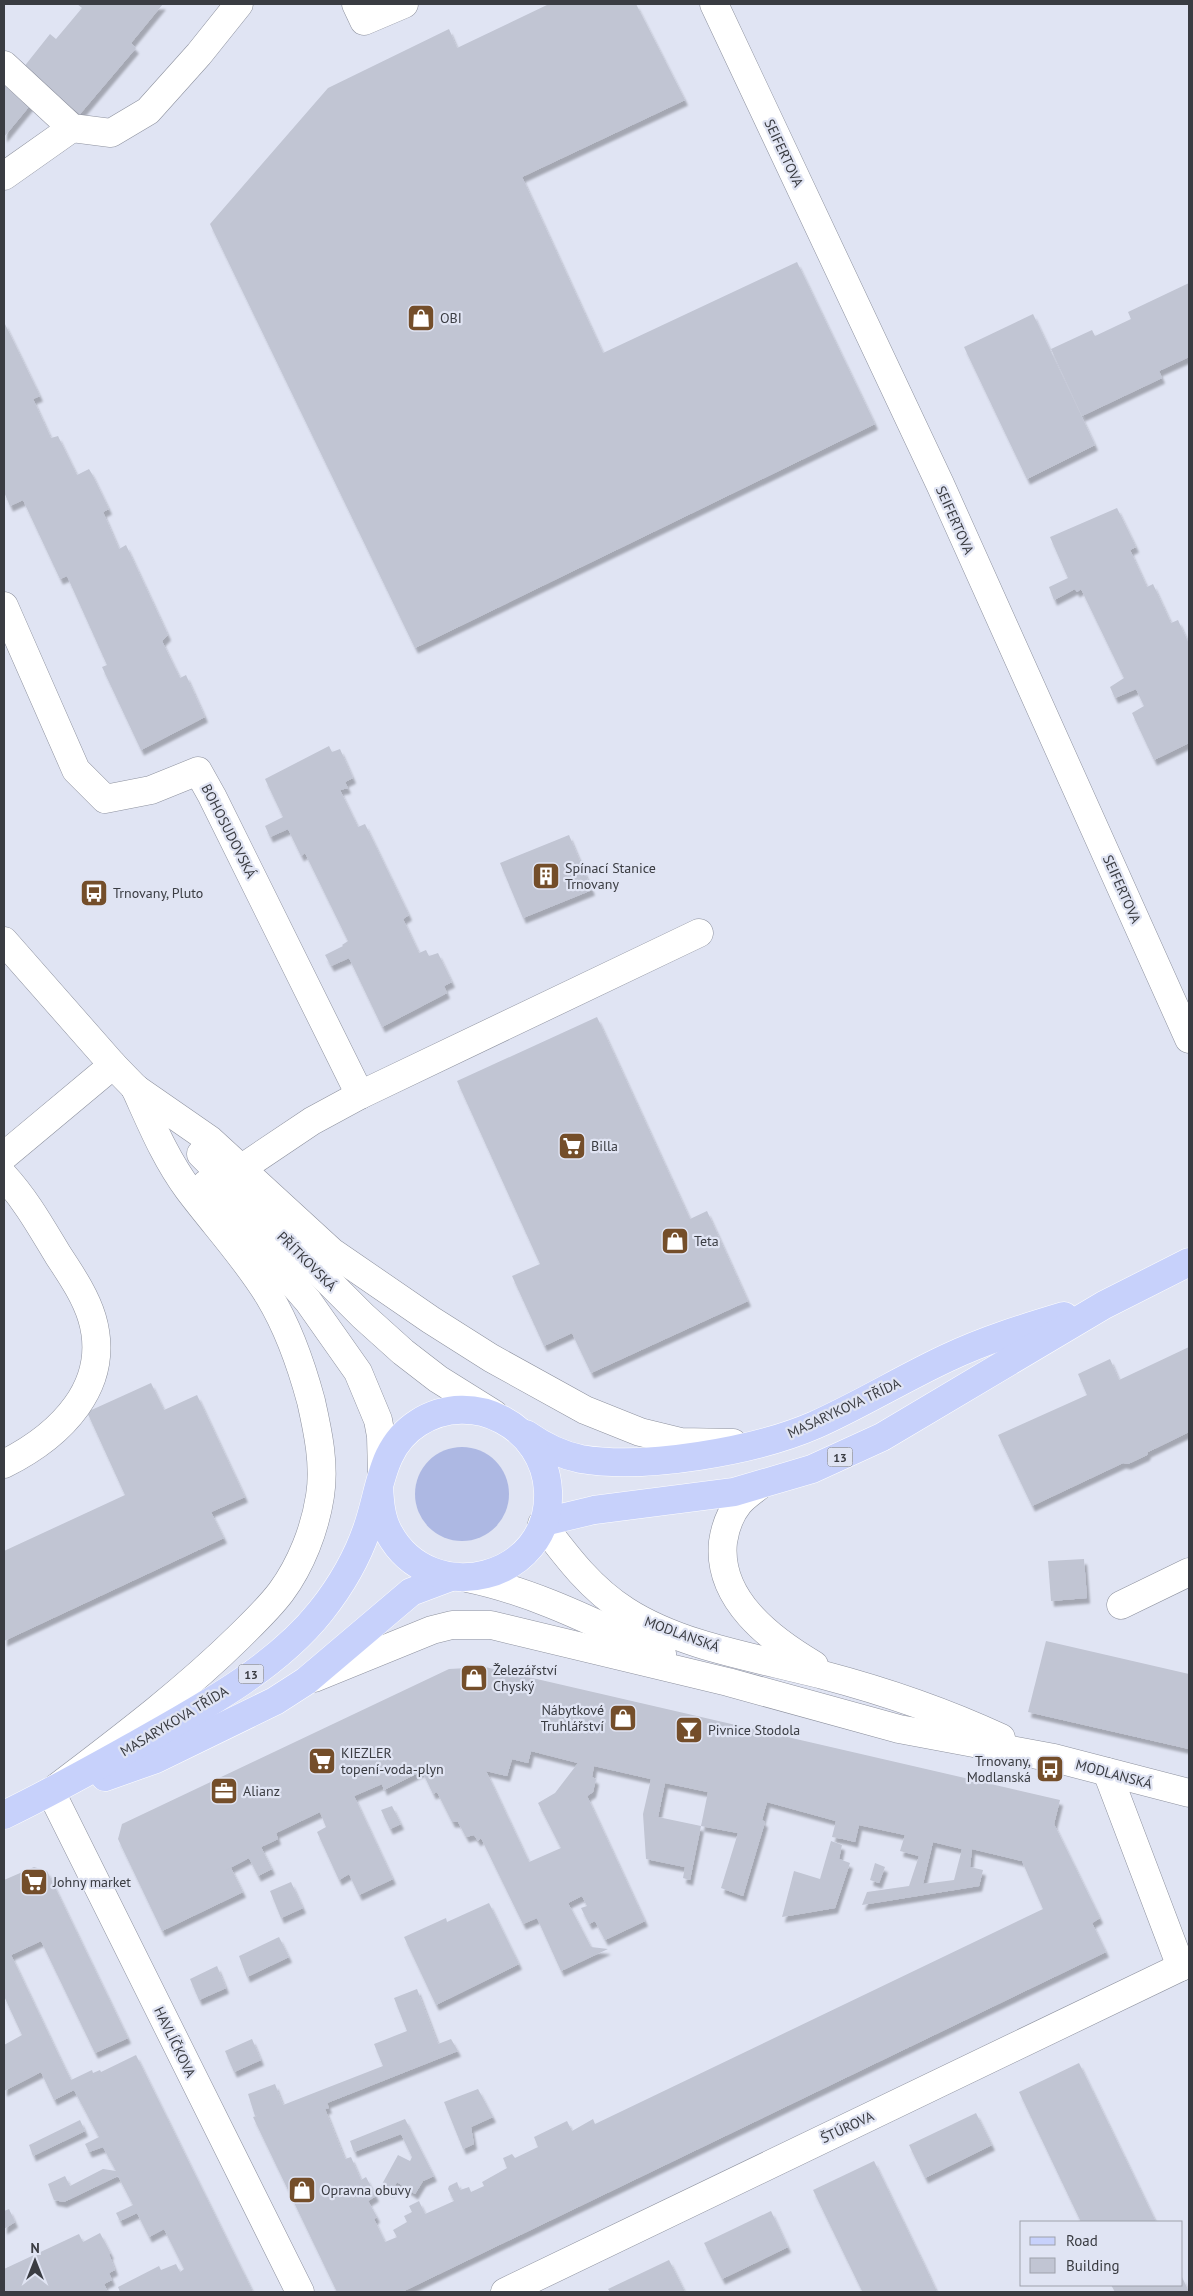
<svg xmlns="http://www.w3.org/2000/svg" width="1193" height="2296" viewBox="0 0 1193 2296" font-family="'PT Sans',sans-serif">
<defs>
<filter id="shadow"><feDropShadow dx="3" dy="5.5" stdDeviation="1" flood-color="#0004"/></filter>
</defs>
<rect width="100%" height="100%" fill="#e0e4f3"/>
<!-- green -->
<circle fill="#adb8e3" cx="462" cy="1494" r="47"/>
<!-- building -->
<g fill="#c1c5d3" fill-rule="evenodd" filter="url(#shadow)">
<path d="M77,4H163L131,43L136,48L80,114L23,68L50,34L56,39L82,8Z"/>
<path d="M549,4H636L685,100L522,177L603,353L797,262L875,424L415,648L210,224L328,88L449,29L457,48Z"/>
<path d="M4,79L32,103L4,137Z"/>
<path d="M1189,283V357L1159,371L1162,378L1082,416L1051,349L1092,330L1095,336L1131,319L1128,312Z"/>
<path d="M1033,314L1095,445L1027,479L964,347Z"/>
<path d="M4,322L40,396L33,399L51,438L58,436L77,475L89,469L92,474L109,509L103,512L119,549L126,545L168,635L162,641L180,678L186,675L205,717L141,750L102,667L107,665L67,576L60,579L23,500L10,506L4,492Z"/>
<path d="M1117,508L1136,547L1130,550L1147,587L1153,584L1171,623L1178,620L1189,644V743L1154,760L1132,713L1144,706L1136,689L1115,698L1110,687L1124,678L1081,589L1077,592L1075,589L1054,600L1049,587L1068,578L1050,537Z"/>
<path d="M329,746L332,752L340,749L353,778L345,782L348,788L340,790L358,827L365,824L409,915L403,919L419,953L426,950L429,956L438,953L452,982L444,986L447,993L382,1027L349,958L331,966L325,955L343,946L342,945L348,941L305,853L301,856L288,829L270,837L265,826L283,817L265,779Z"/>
<path d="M569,835L592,890L523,918L500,863Z"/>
<path d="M597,1017L690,1219L707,1211L748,1301L591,1373L572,1333L544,1346L512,1276L540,1264L457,1081Z"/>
<path d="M1189,1347V1432L1148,1452L1147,1455L1128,1464L1123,1463L1032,1506L998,1435L1087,1395L1078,1374L1110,1359L1119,1380Z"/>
<path d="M151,1383L164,1410L197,1395L245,1497L211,1512L224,1538L4,1641V1551L125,1495L87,1412Z"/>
<path d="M1084,1559L1087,1598L1051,1601L1048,1561Z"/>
<path d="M1046,1641L1189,1674V1749L1028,1712Z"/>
<path d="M485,1667L1060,1800L1054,1824L1100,1918L1092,1923L1106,1952L402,2292H337L253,2117L260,2115L255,2116L248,2094L275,2084L283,2105L383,2066L374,2044L407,2031L394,1998L417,1989L438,2044L451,2039L458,2051L327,2103L329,2108L325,2109L345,2159L351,2157L361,2180L366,2177L376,2196L368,2201L377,2217L374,2219L385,2242L397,2237L393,2230L407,2222L404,2216L412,2212L409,2206L419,2201L425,2214L454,2201L448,2189L449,2186L457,2182L460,2190L469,2187L471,2192L484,2186L482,2182L507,2168L503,2158L512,2154L515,2158L538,2147L534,2137L567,2121L572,2131L593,2119L595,2124L1043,1909L1022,1861L972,1849L970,1867L983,1870L979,1886L862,1905L867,1892L909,1886L919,1856L900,1851L905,1835L859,1825L855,1842L843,1839L832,1837L836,1821L767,1802L762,1820L765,1822L743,1896L721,1888L738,1833L701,1826L708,1792L665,1783L658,1817L701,1826L690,1880L683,1878L685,1867L646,1859L643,1814L651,1779L594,1766L592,1777L596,1779L593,1792L587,1796L645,1921L605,1940L595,1921L589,1924L581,1908L587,1906L582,1896L568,1903L591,1947L608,1949L561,1971L537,1918L523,1924L481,1838L478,1841L474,1835L466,1837L458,1822H452L437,1792L433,1794L422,1771L384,1790L382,1784L354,1796L393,1879L359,1895L349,1874L339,1880L317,1832L326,1827L320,1812L276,1833L278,1839L261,1847L272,1869L258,1876L249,1858L226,1870L231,1868L243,1892L162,1931L118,1839L122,1824L449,1669ZM531,1751L578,1763L555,1793L538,1803L561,1848L529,1862L486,1771L507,1776L512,1759L528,1763ZM933,1842L962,1849L954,1880L923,1884Z"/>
<path d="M392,1806L401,1824L390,1829L381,1810Z"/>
<path d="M831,1841L842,1845L839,1859L850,1863L835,1908L782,1917L794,1871L820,1879Z"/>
<path d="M875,1863L885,1867L879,1883L870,1880Z"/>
<path d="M34,1867L47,1871L128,2038L95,2053L41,1941L11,1955L62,2062L71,2080L92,2070L93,2073L100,2070L101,2072L136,2055L253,2292H120L118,2287L159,2266L161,2270L176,2264L180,2272L184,2269L164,2229L149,2237L137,2213L120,2221L116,2213L133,2205L118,2176L64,2202L54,2200L48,2184L65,2176L70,2186L103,2169L116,2171L103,2147L89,2152L85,2144L99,2137L74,2090L54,2100L41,2072L4,2091V2045L22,2035L4,1996V1880Z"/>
<path d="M291,1882L303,1908L281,1918L270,1891Z"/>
<path d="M489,1903L519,1964L436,2005L404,1937L446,1918L447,1922Z"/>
<path d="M279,1937L289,1957L247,1977L239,1956Z"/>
<path d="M217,1966L226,1988L199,2000L190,1979Z"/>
<path d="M252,2039L261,2060L234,2072L225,2051Z"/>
<path d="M1079,2063L1128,2164L1156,2222H1081L1019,2092Z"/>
<path d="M478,2089L493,2117L471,2127L474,2144L463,2149L444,2102Z"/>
<path d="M976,2113L992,2145L925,2178L909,2145Z"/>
<path d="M405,2119L434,2176L423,2181L415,2194L397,2182L391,2192L381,2186L398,2155L410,2161L412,2157L401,2134L354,2152L350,2141Z"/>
<path d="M80,2120L85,2131L33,2156L29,2145Z"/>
<path d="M874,2161L923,2262L937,2292L862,2291L813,2190Z"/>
<path d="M9,2209L15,2222L4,2229V2211Z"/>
<path d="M771,2211L788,2247L722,2279L704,2243Z"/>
<path d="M100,2233L111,2254H109L115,2270L109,2273L112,2280L104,2284L108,2292H4V2269L79,2234L83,2242Z"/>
<path d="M669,2260L685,2292H610L608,2289Z"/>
<path d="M1182,2277L1189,2292H1115L1111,2285H1182Z"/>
</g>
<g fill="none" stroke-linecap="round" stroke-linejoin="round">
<!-- minor casing -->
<g stroke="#8d919e" stroke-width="29">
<g id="minor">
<path d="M356,4L364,21L404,4"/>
<path d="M714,4L940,484L1189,1039"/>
<path d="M4,65L72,128L111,133L148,111L199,54L239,4"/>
<path d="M4,176L72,128"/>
<path d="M4,606L76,770L105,799L151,790L198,771L212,796L360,1095"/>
<path d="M4,941L113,1065L148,1101"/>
<path d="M135,1088C151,1123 165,1158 188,1189C215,1225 246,1258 269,1296C289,1329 301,1364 311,1401C318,1432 325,1465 320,1496C315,1529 301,1565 281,1592C269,1608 253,1623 239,1637C181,1694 115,1743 51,1792L300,2292"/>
<path d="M135,1088L210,1140L332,1252L431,1320L491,1358L585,1410L640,1432L681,1442L733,1443"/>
<path d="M201,1154L363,1316L403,1352L438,1379L494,1414"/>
<path d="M4,1156L113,1065"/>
<path d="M242,1168L312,1121L360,1095L699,933"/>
<path d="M4,1176C26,1200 41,1227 58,1255C71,1275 85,1295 92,1318C112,1386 60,1436 4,1464"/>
<path d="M206,1184L308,1301L358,1372L378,1420L381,1436L382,1473"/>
<path d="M760,1485C753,1491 745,1496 739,1503C730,1514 725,1528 723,1542C717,1599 770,1639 814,1665"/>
<path d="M542,1524C567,1557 591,1589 626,1611C682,1647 759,1658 823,1675C884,1691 945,1712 1001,1738"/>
<path d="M467,1578C536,1592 599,1625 662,1654"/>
<path d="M1121,1605L1189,1572"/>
<path d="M314,1678L432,1630L452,1625H491L728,1682L899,1729L1054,1758L1189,1793"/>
<path d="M1107,1772L1181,1967"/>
<path d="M505,2292L1189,1963"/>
</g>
</g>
<!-- major casing -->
<g stroke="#fff" stroke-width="29">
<g id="major">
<path d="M526,1434C543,1446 561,1455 581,1459C645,1470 755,1451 815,1425C860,1405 902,1379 947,1358C985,1340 1024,1328 1064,1316"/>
<path d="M544,1522L594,1510L734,1492L812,1469L882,1437L1104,1305L1189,1262"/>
<path d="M105,1777L156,1759L275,1701L306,1681L411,1592L451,1577"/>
<path d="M4,1815C50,1793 94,1768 139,1743C201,1708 276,1668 321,1611C340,1587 357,1558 367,1529C381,1490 380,1447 418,1423C473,1388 545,1427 548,1491C552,1580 431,1610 389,1533C381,1519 380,1503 379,1487"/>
</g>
</g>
<!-- minor -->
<use href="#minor" stroke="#fff" stroke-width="28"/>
<!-- major -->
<use href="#major" stroke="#c7d1fb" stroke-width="28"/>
</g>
<!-- icons -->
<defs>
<g id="shop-square" transform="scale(1.4375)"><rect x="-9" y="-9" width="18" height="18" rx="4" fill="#744e2a" stroke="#e0e4f3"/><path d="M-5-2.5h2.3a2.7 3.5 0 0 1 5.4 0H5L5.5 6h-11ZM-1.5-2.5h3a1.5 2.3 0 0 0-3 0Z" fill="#fff"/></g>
<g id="building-square" transform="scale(1.4375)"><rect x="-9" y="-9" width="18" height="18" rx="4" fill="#744e2a" stroke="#e0e4f3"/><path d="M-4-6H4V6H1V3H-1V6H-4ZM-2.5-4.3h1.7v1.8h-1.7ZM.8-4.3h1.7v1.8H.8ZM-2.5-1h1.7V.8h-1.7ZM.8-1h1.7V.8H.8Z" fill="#fff"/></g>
<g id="bus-square" transform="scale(1.4375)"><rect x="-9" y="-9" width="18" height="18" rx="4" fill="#744e2a" stroke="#e0e4f3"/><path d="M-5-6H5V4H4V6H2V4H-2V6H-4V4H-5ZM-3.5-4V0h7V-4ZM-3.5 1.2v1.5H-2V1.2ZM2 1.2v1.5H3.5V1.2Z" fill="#fff"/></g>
<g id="supermarket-square" transform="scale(1.4375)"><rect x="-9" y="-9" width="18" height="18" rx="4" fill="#744e2a" stroke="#e0e4f3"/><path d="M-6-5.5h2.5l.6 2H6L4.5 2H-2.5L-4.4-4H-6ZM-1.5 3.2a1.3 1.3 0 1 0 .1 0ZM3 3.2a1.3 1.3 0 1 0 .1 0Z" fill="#fff"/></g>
<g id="bar-square" transform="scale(1.4375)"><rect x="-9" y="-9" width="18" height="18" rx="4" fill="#744e2a" stroke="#e0e4f3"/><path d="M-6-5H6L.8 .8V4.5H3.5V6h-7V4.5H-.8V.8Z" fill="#fff"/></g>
<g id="office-square" transform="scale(1.4375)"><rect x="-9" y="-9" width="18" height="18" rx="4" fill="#744e2a" stroke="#e0e4f3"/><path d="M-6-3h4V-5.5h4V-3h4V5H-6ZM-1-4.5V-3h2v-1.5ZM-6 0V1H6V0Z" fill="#fff"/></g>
</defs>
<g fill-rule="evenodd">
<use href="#shop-square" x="421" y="318"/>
<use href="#building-square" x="546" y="876"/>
<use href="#bus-square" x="94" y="893"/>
<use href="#supermarket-square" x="572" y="1146"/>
<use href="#shop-square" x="675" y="1241"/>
<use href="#shop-square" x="474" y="1678"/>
<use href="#shop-square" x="623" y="1718"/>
<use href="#bar-square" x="689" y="1730"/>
<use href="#supermarket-square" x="322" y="1761"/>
<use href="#bus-square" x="1050" y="1769"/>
<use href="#office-square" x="224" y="1791"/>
<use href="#supermarket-square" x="34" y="1882"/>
<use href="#shop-square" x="302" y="2190"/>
</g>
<g text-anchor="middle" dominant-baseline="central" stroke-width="4.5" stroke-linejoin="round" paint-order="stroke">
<!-- shield labels -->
<g fill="#e0e4f3" stroke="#6c6e77" stroke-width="1">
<rect x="827.5" y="1447.5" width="25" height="19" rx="4"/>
<rect x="238.5" y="1664.5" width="25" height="19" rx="4"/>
</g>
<g font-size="12" font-weight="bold" fill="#3a3c42">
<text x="840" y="1457">13</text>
<text x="251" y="1674">13</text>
</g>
<!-- street labels -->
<g font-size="14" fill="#3a3c42" stroke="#e0e4f3">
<text transform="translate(784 153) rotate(65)">SEIFERTOVA</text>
<text transform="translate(955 520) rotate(66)">SEIFERTOVA</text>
<text transform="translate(229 831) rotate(63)">BOHOSUDOVSKÁ</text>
<text transform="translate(1122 889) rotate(66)">SEIFERTOVA</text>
<text transform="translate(307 1261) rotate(45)">PŘÍTKOVSKÁ</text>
<text transform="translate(844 1408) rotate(-25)">MASARYKOVA TŘÍDA</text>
<text transform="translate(682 1634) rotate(20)">MODLANSKÁ</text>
<text transform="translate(174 1721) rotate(-31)">MASARYKOVA TŘÍDA</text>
<text transform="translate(1114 1774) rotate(15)">MODLANSKÁ</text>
<text transform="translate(175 2042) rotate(64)">HAVLÍČKOVA</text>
<text transform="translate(847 2127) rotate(-25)">ŠTÚROVA</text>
</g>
<!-- poi labels -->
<g font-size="14" fill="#3a3c42" stroke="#e0e4f3" text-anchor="start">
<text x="440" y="318">OBI</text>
<text x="565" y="868">Spínací Stanice<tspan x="565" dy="16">Trnovany</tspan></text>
<text x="113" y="893">Trnovany, Pluto</text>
<text x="591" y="1146">Billa</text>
<text x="694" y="1241">Teta</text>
<text x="493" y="1670">Železářství<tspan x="493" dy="16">Chyský</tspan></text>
<text x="604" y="1710" text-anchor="end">Nábytkové<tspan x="604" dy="16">Truhlářství</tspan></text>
<text x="708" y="1730">Pivnice Stodola</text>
<text x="341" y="1753">KIEZLER<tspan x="341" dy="16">topení-voda-plyn</tspan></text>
<text x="1031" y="1761" text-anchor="end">Trnovany,<tspan x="1031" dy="16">Modlanská</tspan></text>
<text x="243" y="1791">Alianz</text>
<text x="53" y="1882">Johny market</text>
<text x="321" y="2190">Opravna obuvy</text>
</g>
</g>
<!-- border -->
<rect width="1193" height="2296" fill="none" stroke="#3a3c42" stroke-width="10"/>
<!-- legend -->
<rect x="1020" y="2221" width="162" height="65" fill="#e0e4f3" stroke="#9ea1ac"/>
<rect x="1030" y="2237" width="25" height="8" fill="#c7d1fb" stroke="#9ea1ac"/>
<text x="1066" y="2246" font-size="15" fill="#3a3c42">Road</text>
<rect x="1030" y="2258" width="25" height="15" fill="#c1c5d3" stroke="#9ea1ac"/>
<text x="1066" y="2271" font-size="15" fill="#3a3c42">Building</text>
<!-- north arrow -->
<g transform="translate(35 2261)" stroke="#e0e4f3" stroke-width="4" paint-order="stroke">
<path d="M0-4L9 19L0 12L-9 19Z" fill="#3a3c42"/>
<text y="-8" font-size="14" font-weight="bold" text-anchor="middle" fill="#3a3c42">N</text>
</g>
</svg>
